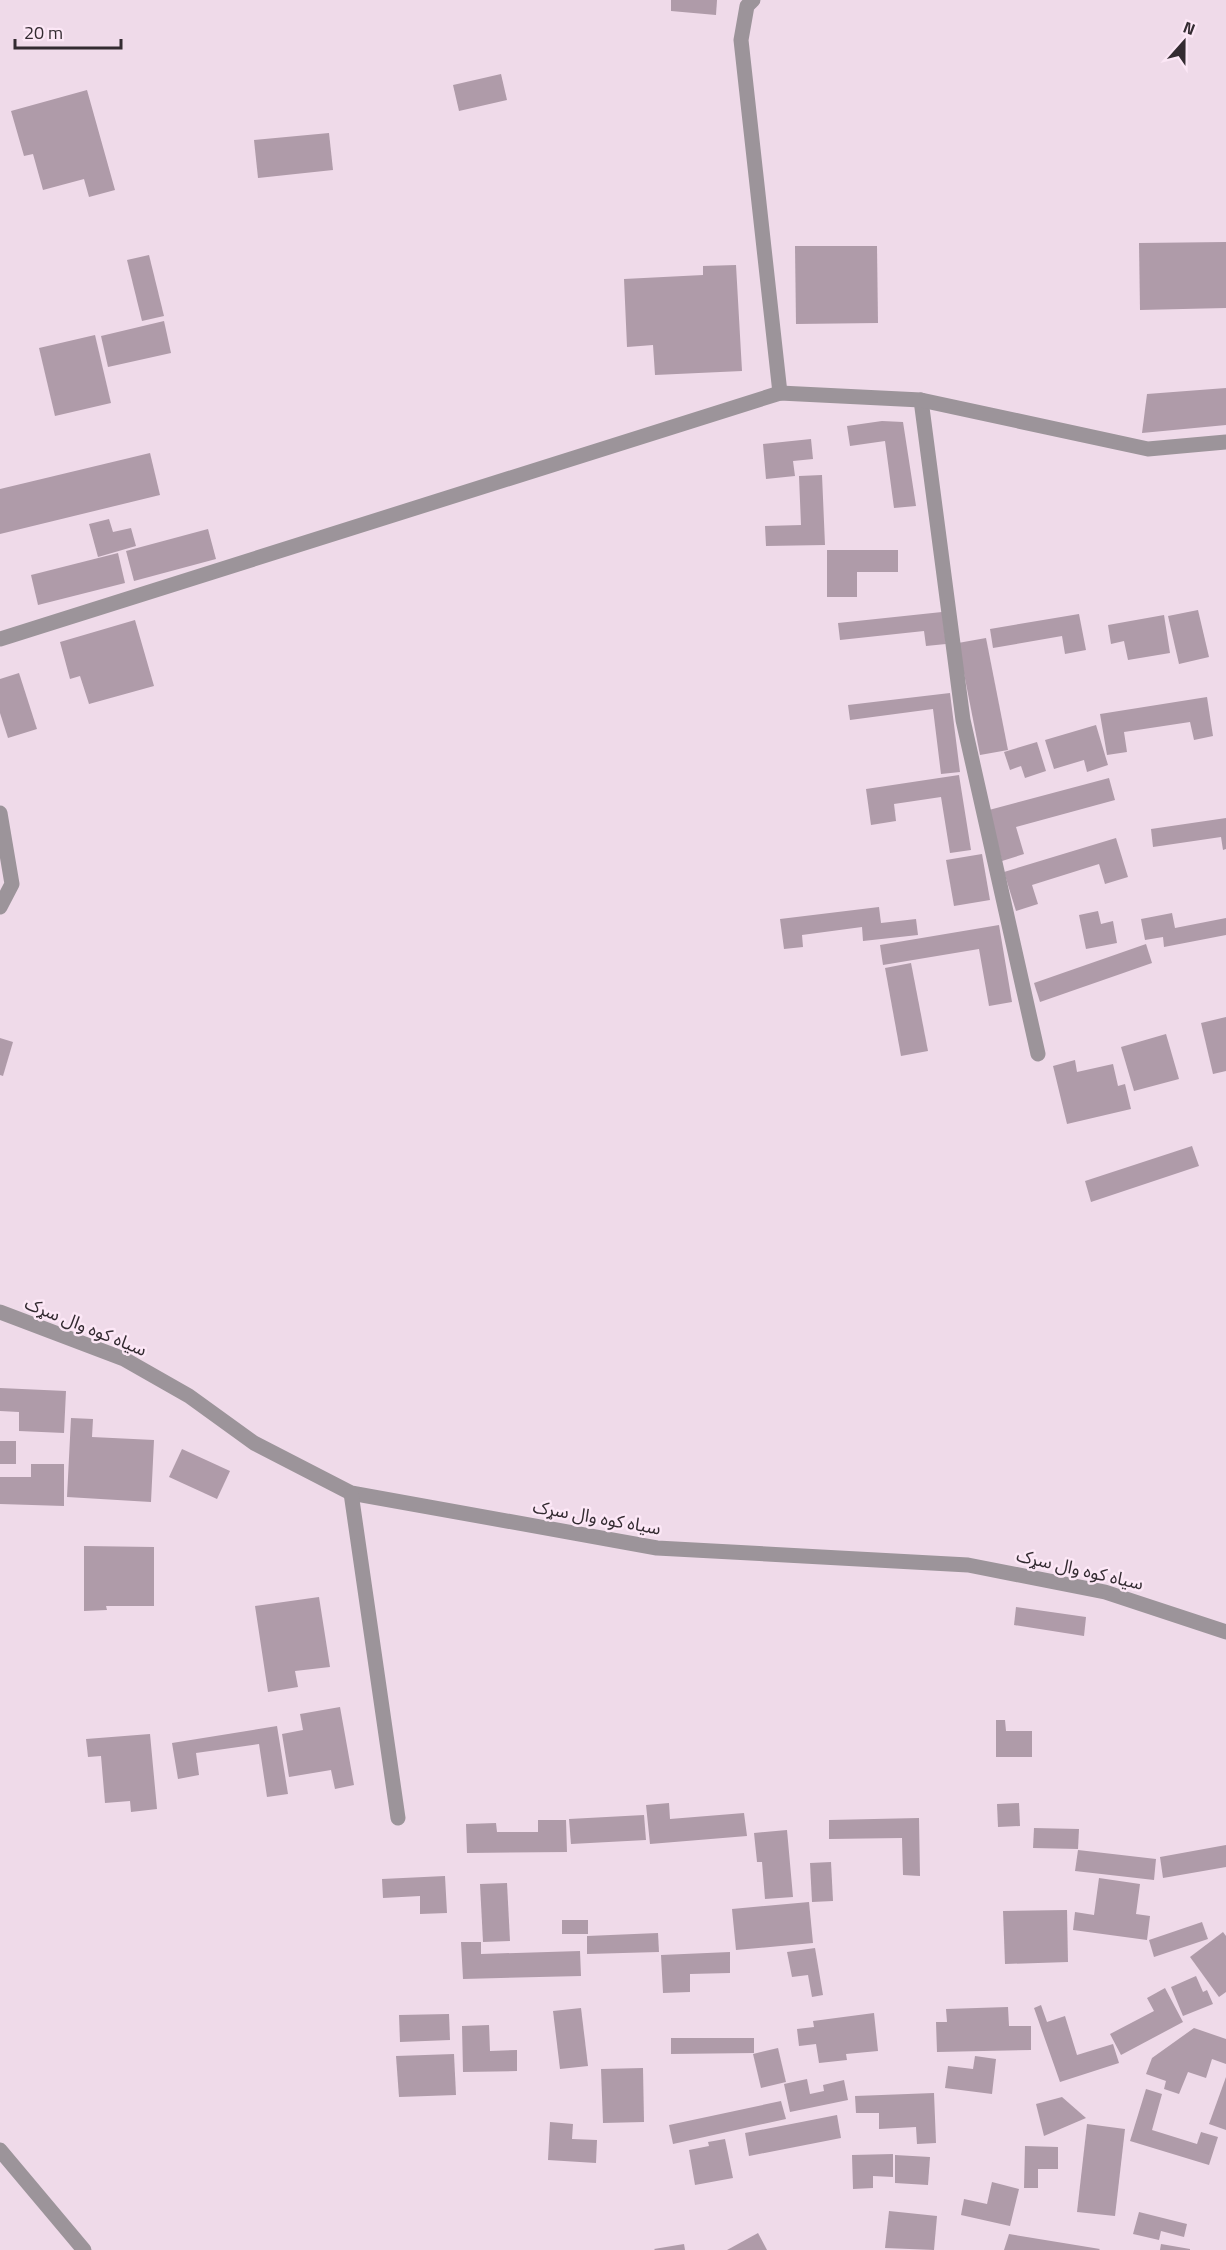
<svg xmlns="http://www.w3.org/2000/svg" width="1226" height="2250" viewBox="0 0 1226 2250" font-family="'Titillium Web','Noto Sans Arabic',sans-serif">
<rect width="100%" height="100%" fill="#efdae9"/>
<!-- building -->
<g fill="#af9ba9">
<path d="M671,0H717L716,15L671,11Z"/>
<path d="M501,74L507,100L459,111L453,85Z"/>
<path d="M87,90L115,190L89,197L84,179L43,190L33,154L24,156L11,111Z"/>
<path d="M329,133L333,170L258,178L254,140Z"/>
<path d="M1226,242V308L1140,310L1139,243Z"/>
<path d="M795,246H877L878,323L796,324Z"/>
<path d="M149,255L164,316L142,321L127,260Z"/>
<path d="M736,265L742,371L655,375L653,345L627,347L624,279L703,275V266Z"/>
<path d="M164,321L171,353L108,367L101,336Z"/>
<path d="M95,335L111,403L55,416L39,348Z"/>
<path d="M1226,388V425L1142,433L1147,394Z"/>
<path d="M882,421L903,422L916,506L894,508L885,441L850,446L847,426Z"/>
<path d="M811,439L813,459L793,461L795,476L766,479L763,444Z"/>
<path d="M150,453L160,495L0,534V489Z"/>
<path d="M822,475L825,545L766,546L765,526L801,525L799,476Z"/>
<path d="M109,519L113,532L131,528L136,546L98,557L89,524Z"/>
<path d="M208,529L216,559L134,581L126,551Z"/>
<path d="M827,550H898V572H857V597H827Z"/>
<path d="M118,553L125,583L38,605L31,575Z"/>
<path d="M1198,610L1209,657L1179,664L1168,616Z"/>
<path d="M942,612L946,644L926,646L924,631L840,640L838,623Z"/>
<path d="M1079,614L1086,650L1065,654L1062,636L993,648L990,629Z"/>
<path d="M1164,615L1170,653L1128,660L1124,641L1111,644L1108,625Z"/>
<path d="M135,620L154,686L89,704L80,676L70,679L60,642Z"/>
<path d="M986,638L1008,750L980,755L958,643Z"/>
<path d="M19,673L37,729L8,738L0,713V679Z"/>
<path d="M950,693L960,772L941,774L933,709L850,720L848,705Z"/>
<path d="M1207,697L1213,736L1194,740L1190,722L1124,732L1127,752L1107,755L1100,714Z"/>
<path d="M1096,725L1108,765L1087,772L1084,760L1054,769L1045,740Z"/>
<path d="M1037,742L1046,771L1025,778L1021,766L1010,770L1004,752Z"/>
<path d="M959,775L971,850L950,853L941,797L894,804L896,821L871,825L866,789Z"/>
<path d="M1109,778L1115,800L1016,827L1024,854L1002,861L989,810Z"/>
<path d="M1226,818V849L1223,850L1221,837L1153,847L1151,829Z"/>
<path d="M1116,838L1128,877L1105,884L1099,864L1032,885L1038,904L1016,911L1004,872Z"/>
<path d="M982,854L990,900L954,906L946,860Z"/>
<path d="M879,907L881,923L916,919L918,935L863,941L862,927L802,935L803,947L784,949L780,919Z"/>
<path d="M1098,911L1101,924L1113,921L1117,943L1086,949L1079,915Z"/>
<path d="M1172,913L1175,928L1226,918V935L1164,947L1163,937L1145,940L1141,919Z"/>
<path d="M999,925L1012,1002L989,1006L979,949L883,965L880,945Z"/>
<path d="M1146,944L1152,963L1040,1002L1034,983Z"/>
<path d="M911,963L928,1051L901,1056L885,968Z"/>
<path d="M1226,1017V1071L1213,1074L1201,1023Z"/>
<path d="M1166,1034L1179,1079L1134,1091L1121,1047Z"/>
<path d="M0,1038L13,1042L3,1076L0,1075Z"/>
<path d="M1075,1060L1077,1072L1113,1064L1118,1086L1125,1084L1131,1109L1067,1124L1053,1066Z"/>
<path d="M1192,1146L1199,1166L1091,1202L1085,1181Z"/>
<path d="M0,1388L66,1391L64,1433L19,1431V1412L0,1411Z"/>
<path d="M71,1418L93,1419L92,1437L154,1440L151,1502L67,1497Z"/>
<rect x="0" y="1441" width="16" height="23"/>
<path d="M182,1449L230,1471L217,1499L169,1477Z"/>
<path d="M31,1464H64V1506L0,1504V1477H31Z"/>
<path d="M84,1546L154,1547V1606H106L107,1610L84,1611Z"/>
<path d="M319,1597L330,1667L295,1671L298,1687L268,1692L255,1606Z"/>
<path d="M1016,1607L1086,1617L1084,1636L1014,1625Z"/>
<path d="M340,1707L354,1785L335,1789L331,1770L289,1777L282,1734L303,1730L300,1714Z"/>
<path d="M996,1720H1005L1006,1731H1032V1757H996Z"/>
<path d="M277,1726L288,1794L267,1797L259,1744L196,1753L199,1775L178,1779L172,1743Z"/>
<path d="M150,1734L157,1809L131,1812L130,1801L105,1803L101,1756L88,1757L86,1739Z"/>
<path d="M669,1803L670,1819L744,1813L747,1836L650,1844L646,1805Z"/>
<path d="M1019,1803L1020,1826L998,1827L997,1804Z"/>
<path d="M644,1815L646,1840L571,1844L569,1819Z"/>
<path d="M919,1818L920,1876L903,1875L902,1838L829,1839V1820Z"/>
<path d="M538,1820H566L567,1852L467,1853L466,1824L496,1823L497,1832H538Z"/>
<path d="M1034,1828L1079,1829L1078,1849L1033,1848Z"/>
<path d="M787,1830L793,1897L765,1899L762,1862H757L754,1833Z"/>
<path d="M1226,1845V1867L1163,1878L1160,1857Z"/>
<path d="M1078,1850L1156,1859L1154,1880L1075,1871Z"/>
<path d="M831,1862L833,1901L812,1902L810,1863Z"/>
<path d="M445,1876L447,1913L420,1914V1896L383,1898L382,1879Z"/>
<path d="M1099,1878L1140,1884L1136,1914L1150,1916L1147,1940L1073,1930L1075,1912L1094,1915Z"/>
<path d="M507,1883L510,1941L483,1942L480,1884Z"/>
<path d="M809,1902L813,1943L736,1950L732,1909Z"/>
<path d="M1067,1910L1068,1962L1005,1964L1003,1911Z"/>
<rect x="562" y="1920" width="26" height="14"/>
<path d="M1202,1922L1208,1939L1154,1957L1149,1940Z"/>
<path d="M1223,1932L1226,1936V1992L1219,1997L1190,1957Z"/>
<path d="M658,1933L659,1952L587,1954V1936Z"/>
<path d="M461,1942H481V1954L580,1951L581,1976L463,1979Z"/>
<path d="M815,1948L823,1995L812,1997L808,1975L792,1977L787,1952Z"/>
<path d="M730,1952V1973L690,1974V1992L663,1993L661,1955Z"/>
<path d="M1196,1976L1203,1992L1207,1990L1213,2004L1183,2016L1171,1987Z"/>
<path d="M1165,1988L1183,2022L1121,2055L1110,2034L1154,2011L1147,1998Z"/>
<path d="M1041,2005L1047,2022L1065,2016L1077,2055L1113,2044L1119,2063L1060,2082L1034,2008Z"/>
<path d="M1008,2007L1009,2026H1031V2050L937,2052L936,2022H947L946,2009Z"/>
<path d="M581,2008L588,2066L560,2069L553,2011Z"/>
<path d="M874,2013L878,2051L846,2054L847,2060L819,2063L816,2044L799,2046L797,2029L814,2027L813,2021Z"/>
<path d="M449,2014L450,2040L400,2042L399,2015Z"/>
<path d="M489,2025L490,2051L517,2050V2071L463,2072L462,2026Z"/>
<path d="M1194,2028L1226,2039V2064L1212,2059L1206,2078L1188,2072L1179,2094L1164,2089L1166,2081L1146,2074L1152,2058Z"/>
<path d="M671,2038H754V2053L671,2054Z"/>
<path d="M778,2048L786,2082L761,2088L753,2054Z"/>
<path d="M454,2054L456,2095L399,2097L396,2056Z"/>
<path d="M975,2056L996,2059L992,2094L945,2088L948,2066L973,2069Z"/>
<path d="M643,2068L644,2122L603,2123L601,2069Z"/>
<path d="M1226,2077V2130L1209,2124Z"/>
<path d="M807,2079L810,2094L824,2091L823,2085L844,2080L848,2100L790,2112L784,2084Z"/>
<path d="M1146,2089L1162,2094L1152,2130L1197,2144L1201,2132L1218,2137L1209,2165L1130,2141Z"/>
<path d="M934,2093L936,2143L917,2144L916,2127L879,2129V2113H856L855,2096Z"/>
<path d="M1062,2097L1086,2118L1044,2136L1036,2104Z"/>
<path d="M781,2101L786,2119L673,2144L669,2125Z"/>
<path d="M837,2115L841,2138L749,2156L745,2133Z"/>
<path d="M550,2122L573,2124L572,2139L597,2140L596,2163L548,2160Z"/>
<path d="M1087,2124L1125,2129L1115,2216L1077,2212Z"/>
<path d="M725,2139L733,2178L695,2185L689,2150L709,2146L708,2142Z"/>
<path d="M1025,2146L1058,2147V2169H1038V2188H1024Z"/>
<path d="M893,2154V2177L873,2176V2188L853,2189L852,2155Z"/>
<path d="M895,2155L930,2157L928,2185L895,2183Z"/>
<path d="M992,2182L1019,2189L1010,2226L961,2215L964,2199L987,2204Z"/>
<path d="M889,2211L937,2216L934,2250L885,2248Z"/>
<path d="M1139,2212L1187,2224L1184,2237L1161,2231L1159,2240L1133,2234Z"/>
<path d="M758,2233L767,2250H727Z"/>
<path d="M1009,2234L1100,2249L1099,2250H1004Z"/>
<path d="M684,2244L685,2250H655L654,2249Z"/>
<path d="M1161,2244L1190,2249V2250H1160Z"/>
</g>
<g fill="none" stroke-linecap="round" stroke-linejoin="round">
<!-- minor -->
<g stroke="#9c949a" stroke-width="15">
<path d="M753,0L747,6L741,40L780,393"/>
<path d="M921,400L963,720L1038,1054"/>
<path d="M0,639L780,393L921,400L1148,449L1226,442"/>
<path d="M0,813L12,884L0,907"/>
<path d="M0,1312L124,1359L189,1396L254,1443L351,1493L657,1548L968,1565L1105,1592L1226,1632"/>
<path d="M351,1493L398,1818"/>
<path d="M0,2150L84,2250"/>
</g>
</g>
<g text-anchor="middle" dominant-baseline="central" stroke-width="5" stroke-linejoin="round" paint-order="stroke">
<!-- street labels -->
<g font-size="18" fill="#332b31" stroke="#fce7f6">
<text transform="translate(86 1326) rotate(22)">سیاه کوه وال سړک</text>
<text transform="translate(597 1517) rotate(10)">سیاه کوه وال سړک</text>
<text transform="translate(1080 1569) rotate(13)">سیاه کوه وال سړک</text>
</g>
</g>
<!-- north arrow -->
<g transform="translate(1184 42) rotate(21)" stroke="#fce7f6" stroke-width="4.5" paint-order="stroke">
<path d="M0-4.5L10 22L0 15L-10 22Z" fill="#332b31"/>
<text y="-9" font-size="16" font-weight="bold" text-anchor="middle" fill="#332b31">N</text>
</g>
<!-- scale -->
<path d="M15 39v9h106v-9" fill="none" stroke="#332b31" stroke-width="3"/>
<text x="24" y="39" font-size="18" fill="#332b31" stroke="#fce7f6" stroke-width="4.5" paint-order="stroke">20 m</text>
</svg>
